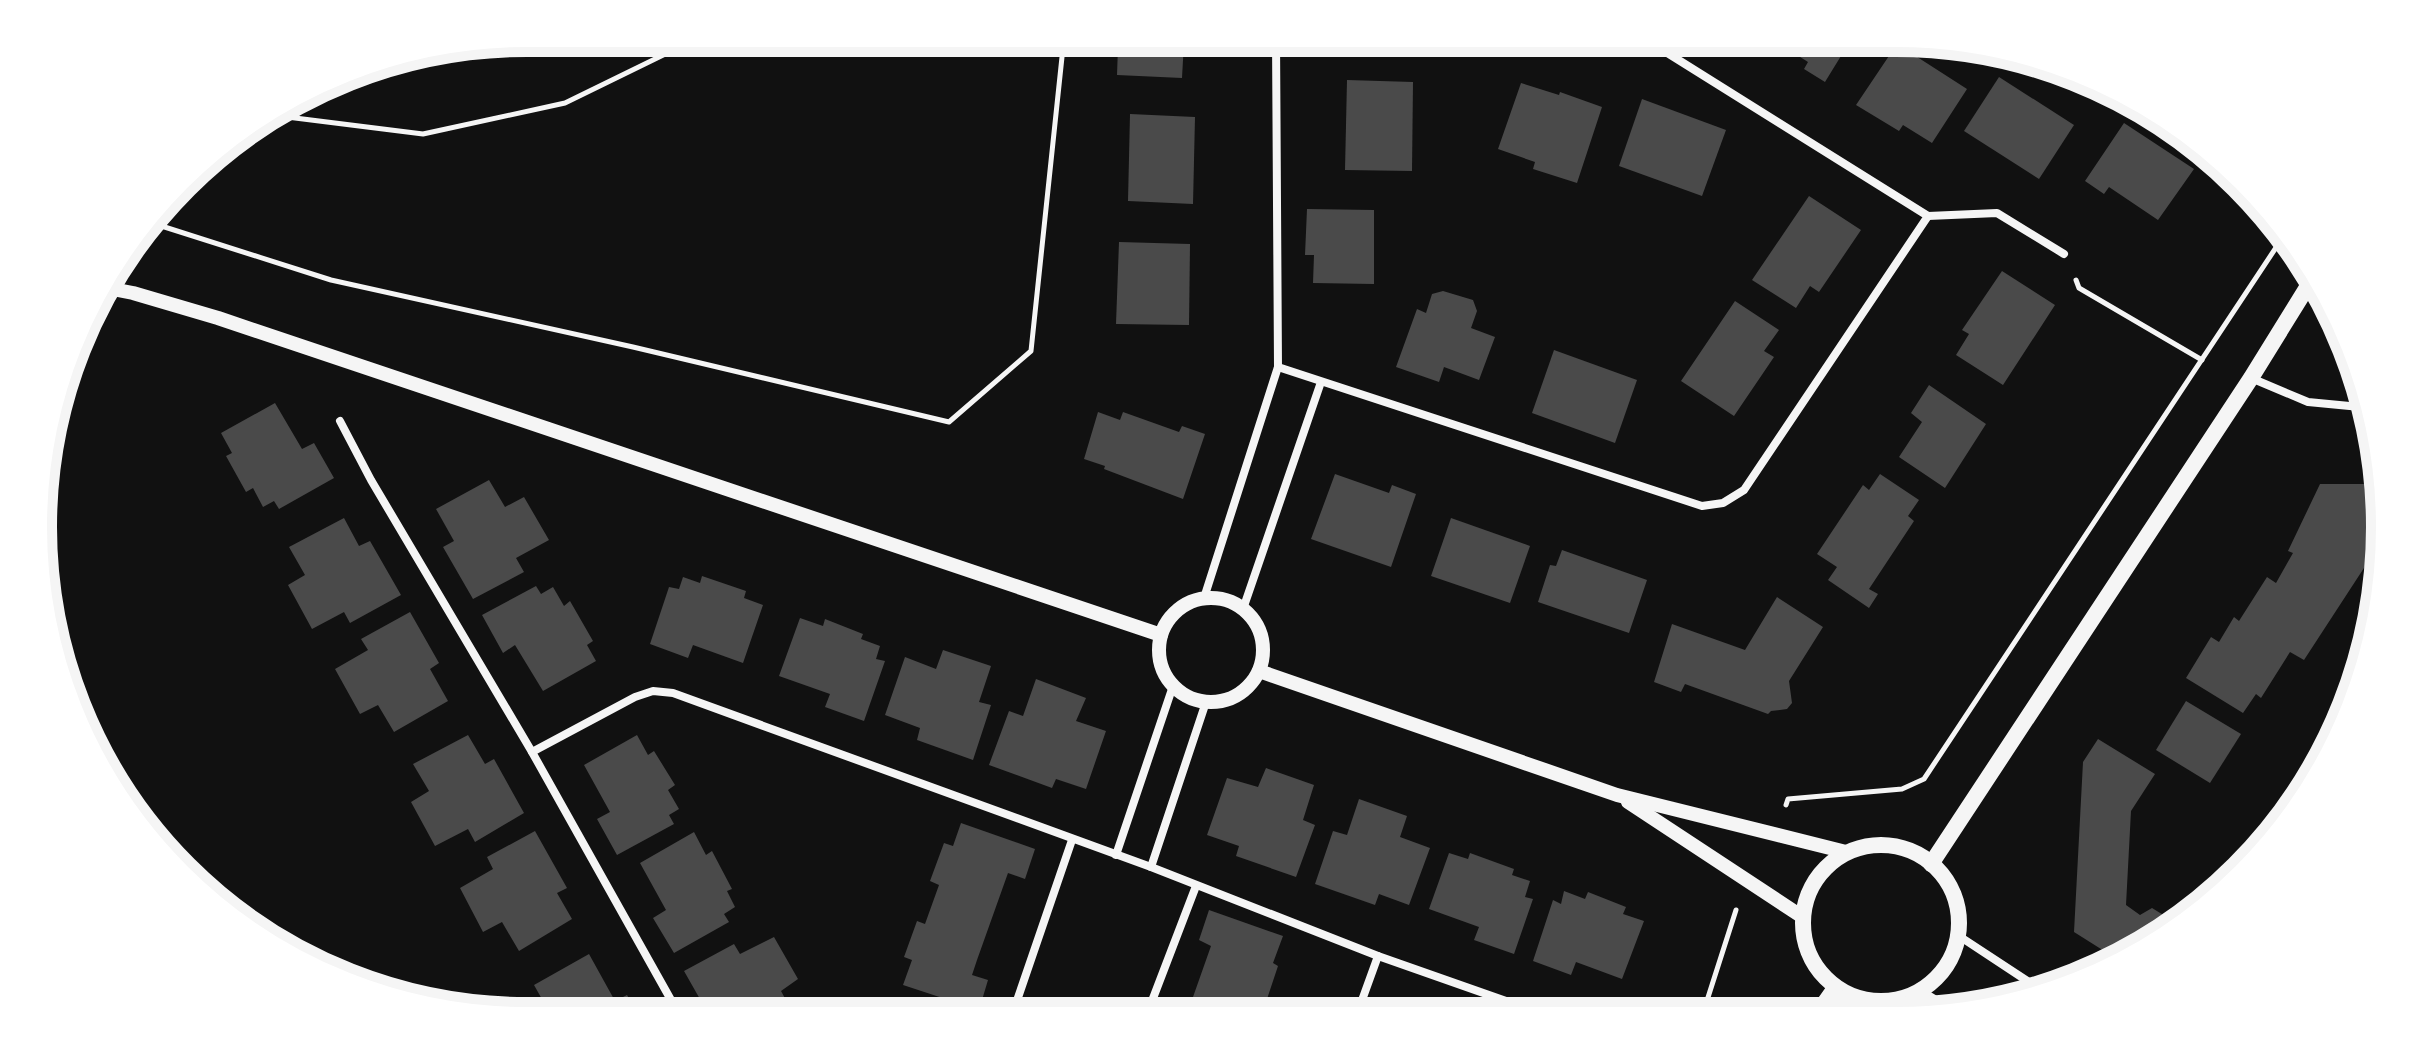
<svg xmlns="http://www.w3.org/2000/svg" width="2423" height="1054" viewBox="0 0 2423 1054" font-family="Cabin,sans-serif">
<rect width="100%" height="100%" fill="#111"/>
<!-- building -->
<g fill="#4a4a4a">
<path d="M1098,38H1191V43L1184,42L1182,78L1117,75L1118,47L1106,46Z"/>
<path d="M1770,38H1852L1825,82L1804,69L1808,62Z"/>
<path d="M1897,44L1967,89L1932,143L1903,125L1899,131L1856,105Z"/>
<path d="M1999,77L2074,125L2039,179L1964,131Z"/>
<path d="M1347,80L1413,82L1412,171L1345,170Z"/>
<path d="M1521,83L1559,95L1560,92L1602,107L1577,183L1533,169L1535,162L1498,149Z"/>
<path d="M1642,99L1726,130L1702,196L1619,166Z"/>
<path d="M1130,114L1195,117L1193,204L1128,201Z"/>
<path d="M2124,123L2194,169L2158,220L2109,187L2104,194L2085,181Z"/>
<path d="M1809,196L1861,230L1819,292L1810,286L1796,308L1752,280Z"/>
<path d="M1307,209L1374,210V284L1313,283L1314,255H1305Z"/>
<path d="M1119,242L1190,244L1189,325L1116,324Z"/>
<path d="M2002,271L2055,305L2003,385L1956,355L1969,334L1962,330Z"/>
<path d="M1443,291L1473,300L1477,311L1471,328L1495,337L1479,380L1444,367L1439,382L1396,367L1417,309L1426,313L1432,294Z"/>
<path d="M1735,301L1779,330L1764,351L1774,357L1734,416L1681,381Z"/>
<path d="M1554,350L1637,380L1615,443L1532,413Z"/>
<path d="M1929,385L1986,424L1945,488L1899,457L1922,422L1911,413Z"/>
<path d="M275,403L302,449L314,443L334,478L279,509L274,501L263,507L253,488L246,492L226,456L232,453L221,433Z"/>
<path d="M1098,412L1120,420L1123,412L1179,432L1182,426L1205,434L1183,499L1104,469L1105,466L1084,459Z"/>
<path d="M1335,474L1389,493L1392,485L1416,494L1391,567L1311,539Z"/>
<path d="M1880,474L1919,500L1908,516L1914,521L1869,589L1878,594L1869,608L1828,580L1837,567L1817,554L1863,485L1869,490Z"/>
<path d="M2373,478H2379L2384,495L2377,548L2304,660L2290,652L2261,698L2256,694L2243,713L2186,678L2211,637L2219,642L2234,617L2239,621L2267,577L2276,583L2293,553L2288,551L2320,484H2374Z"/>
<path d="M489,480L505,507L524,497L549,540L516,558L524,572L473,599L443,547L454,541L436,509Z"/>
<path d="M344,518L359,546L370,541L401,595L350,623L344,612L312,629L288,585L305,575L289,547Z"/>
<path d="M1451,518L1530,546L1510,603L1431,576Z"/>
<path d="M1562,550L1647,580L1629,633L1538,602L1550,565L1556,566Z"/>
<path d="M702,576L746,591L744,598L763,605L743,663L693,645L688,658L650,644L669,587L679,589L683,577L700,583Z"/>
<path d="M536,586L541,594L553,587L564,606L570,601L593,641L587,645L596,661L543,691L515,645L503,653L482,615Z"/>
<path d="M1777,597L1823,627L1789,681L1792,703L1787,709L1771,711L1768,714L1685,684L1681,692L1654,682L1672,624L1745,650Z"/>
<path d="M410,612L439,663L430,669L448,701L394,732L378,705L360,714L335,669L368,650L361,639Z"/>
<path d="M800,618L823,626L825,619L863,634L861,639L880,646L876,659L885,661L864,721L825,707L830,694L779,676Z"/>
<path d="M943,650L991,666L979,702L991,705L973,760L917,740L920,728L885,715L905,657L936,669Z"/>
<path d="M1036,679L1086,698L1076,721L1106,731L1086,789L1056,779L1052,788L989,765L1009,711L1023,716Z"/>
<path d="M2186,701L2241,734L2210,783L2156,750Z"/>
<path d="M468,735L485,764L494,759L524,813L475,842L468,829L435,846L411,802L429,791L413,764Z"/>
<path d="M637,735L648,755L654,751L675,785L668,790L679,809L669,815L674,824L617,855L597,819L610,812L584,765Z"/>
<path d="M2098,739L2155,774L2131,811L2126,905L2140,915L2152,908L2165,916V931L2120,961L2074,932L2083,762Z"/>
<path d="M1266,768L1314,785L1303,820L1315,825L1296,877L1236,856L1239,846L1207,835L1227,778L1258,787Z"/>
<path d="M1359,799L1407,816L1400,837L1430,848L1409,905L1379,894L1375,905L1315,884L1333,831L1347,835Z"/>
<path d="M961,823L1035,849L1025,879L1008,873L977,960L972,975L988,980L979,1010L903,985L912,960L904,957L917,921L925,924L939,885L930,881L944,843L953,846Z"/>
<path d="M535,831L567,888L557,893L572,919L519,951L502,922L483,932L460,888L493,869L487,857Z"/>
<path d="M694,832L706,855L712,851L732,889L727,891L735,907L724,914L729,922L674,953L653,918L666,910L640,863Z"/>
<path d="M1449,853L1468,859L1470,853L1514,869L1512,875L1530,881L1525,897L1533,899L1514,954L1474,940L1479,927L1429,909Z"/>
<path d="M1564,891L1585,899L1588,892L1626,907L1623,914L1644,921L1622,979L1576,962L1571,975L1533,961L1553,900L1561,904Z"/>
<path d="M1209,910L1283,936L1273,963L1278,966L1266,1002L1259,999L1254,1014H1187L1211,946L1199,940Z"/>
<path d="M774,937L798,979L781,991L794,1015H709L684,971L734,944L740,954Z"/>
<path d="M589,954L615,1001L627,995L639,1016H544L537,1004L543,1001L534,985Z"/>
<path d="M898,1002L935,1014V1015H893Z"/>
</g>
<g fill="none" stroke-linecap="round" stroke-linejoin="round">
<!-- path -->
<g stroke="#f5f5f5" stroke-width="5">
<path d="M279,116L423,134L565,103L698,38"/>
<path d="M152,223L331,280L633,347L949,422L1031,351L1064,38"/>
<path d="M2076,280L2079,288L2202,360"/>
<path d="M1786,805L1788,799L1902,789L1924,779L2281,240"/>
<path d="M1873,1002L1890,1012"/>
<path d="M1703,1013L1736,910"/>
</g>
<!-- minor -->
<g stroke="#f5f5f5" stroke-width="8">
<path d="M1928,216L1997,213L2064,254"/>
<path d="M1278,367L1702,506L1723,503L1744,490L1928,216L1645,39L1566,38"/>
<path d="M2251,378L2308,402L2360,407"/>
<path d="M340,421L371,480L532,752"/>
<path d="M1204,598L1278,367L1276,38"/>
<path d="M1243,609L1321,382"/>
<path d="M1116,855L1173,686"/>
<path d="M1151,867L1206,702"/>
<path d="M1959,936L2038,988"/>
<path d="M1378,956L1540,1013"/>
<path d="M1921,991L1956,1012"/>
<path d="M1147,1014L1196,886"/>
<path d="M1012,1015L1072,840"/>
<path d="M680,1016L532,752L635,697L653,691L673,693L1151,867L1378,956L1357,1014"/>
</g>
<!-- tertiary -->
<g stroke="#f5f5f5" stroke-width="14">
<path d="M102,287L133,293L218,318L1161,635"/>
<circle cx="1211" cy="650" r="52"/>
<path d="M1259,671L1617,795L1846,852"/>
<path d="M1628,802L1801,916"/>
</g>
<!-- secondary -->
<g stroke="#f5f5f5" stroke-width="16">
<circle cx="1881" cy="923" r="78"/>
<path d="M1931,864L2251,378L2311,281"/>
<path d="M1818,1012L1835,988"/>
</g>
</g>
<!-- crop -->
<path d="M0 0H2423V1054H0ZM527 52H1896A475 475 0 0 1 2371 527V527A475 475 0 0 1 1896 1002H527A475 475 0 0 1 52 527V527A475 475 0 0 1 527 52Z" fill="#fff" fill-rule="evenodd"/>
<path fill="none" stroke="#f5f5f5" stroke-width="10" d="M527 52H1896A475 475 0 0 1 2371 527V527A475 475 0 0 1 1896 1002H527A475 475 0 0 1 52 527V527A475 475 0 0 1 527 52Z"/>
</svg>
